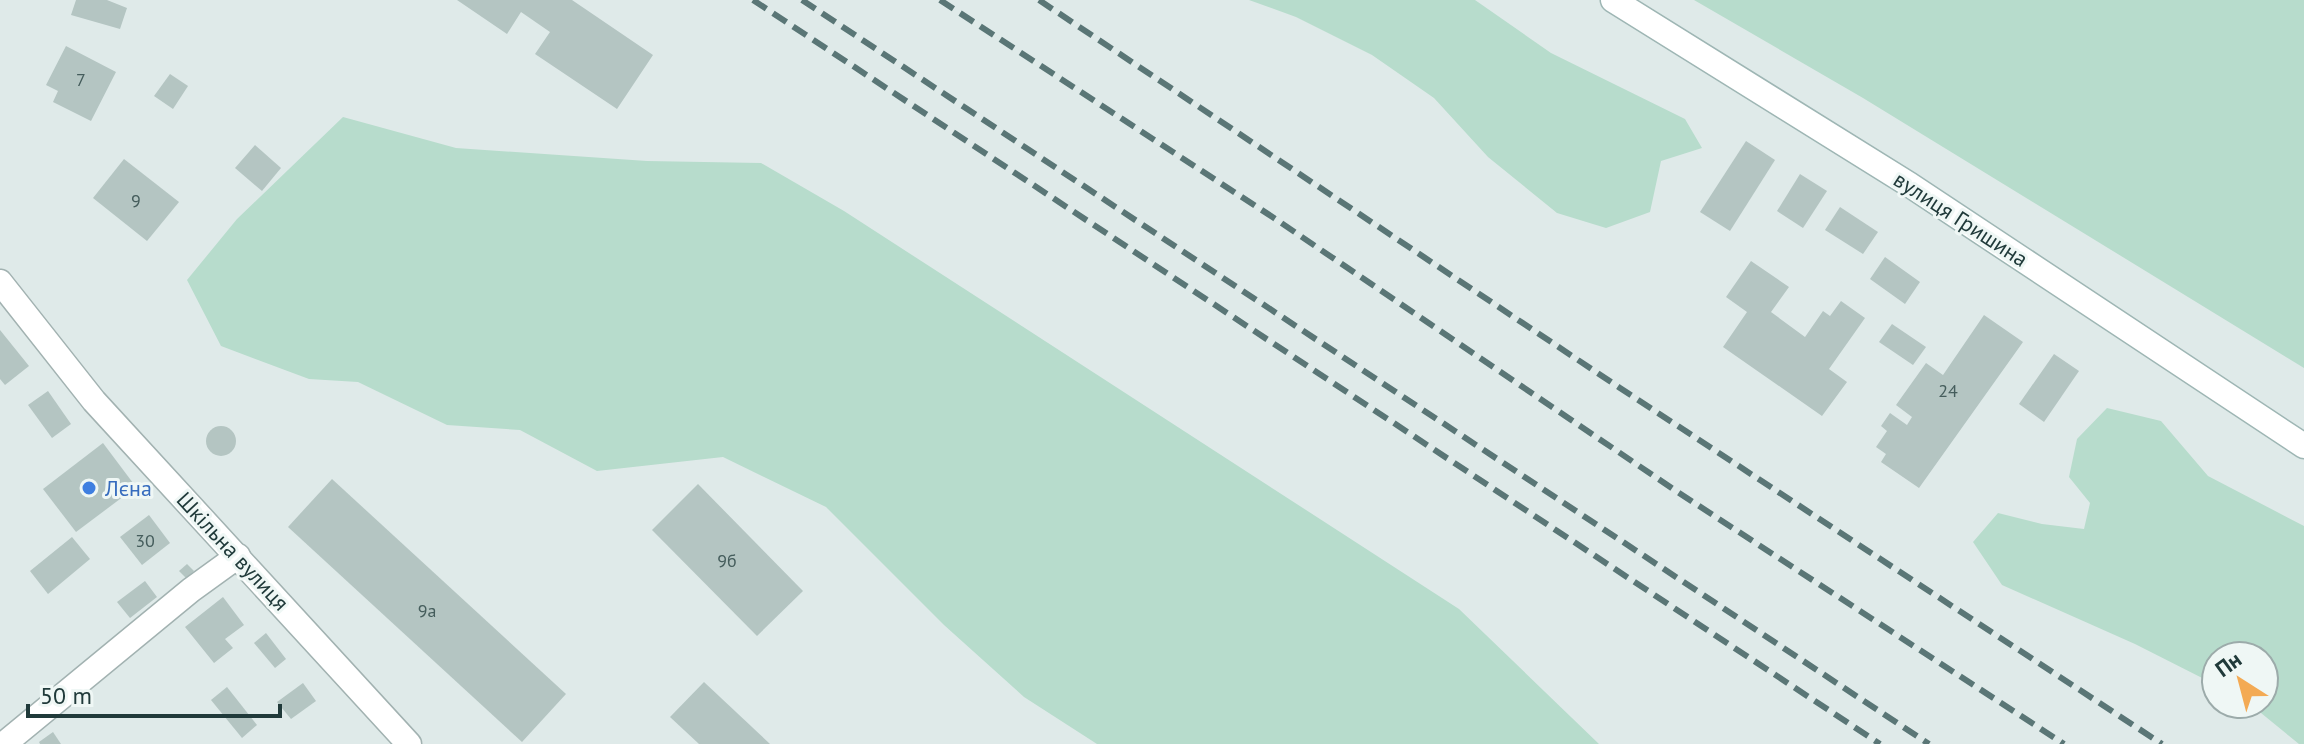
<svg xmlns="http://www.w3.org/2000/svg" width="2304" height="744" viewBox="0 0 2304 744" font-family="'PT Sans',sans-serif">
<rect width="100%" height="100%" fill="#dfeae9"/>
<!-- green -->
<g fill="#b7dccc">
<path d="M1249,0H1475L1551,53L1685,119L1702,148L1661,161L1650,212L1606,228L1557,213L1488,157L1434,98L1372,55L1296,17Z"/>
<path d="M1694,0H2304V368L1863,98Z"/>
<path d="M343,117L456,148L647,161L761,163L844,211L1459,609L1599,744H1097L1024,697L944,625L826,507L723,457L597,471L520,430L447,425L358,382L309,379L221,346L187,280L237,219Z"/>
<path d="M2107,408L2161,421L2208,476L2304,526V744H2299L2250,704H2264V656H2216V685L2135,644L2002,585L1973,542L1998,513L2042,524L2084,529L2090,503L2069,477L2077,439Z"/>
</g>
<!-- building -->
<g fill="#b4c5c2">
<path d="M76,0H107L127,8L120,29L71,15Z"/>
<path d="M457,0H572L653,55L617,109L535,54L550,32L521,12L507,34Z"/>
<path d="M66,46L116,72L91,121L53,102L58,91L46,85Z"/>
<path d="M170,74L188,86L173,109L154,96Z"/>
<path d="M1746,141L1775,160L1730,231L1700,212Z"/>
<path d="M255,145L281,168L262,191L235,168Z"/>
<path d="M124,159L179,202L147,241L93,198Z"/>
<path d="M1800,174L1827,191L1803,228L1777,211Z"/>
<path d="M1840,207L1878,232L1863,254L1825,230Z"/>
<path d="M1885,257L1920,282L1905,304L1870,279Z"/>
<path d="M1751,261L1789,287L1771,312L1805,337L1823,311L1830,316L1841,301L1865,318L1829,369L1847,382L1822,416L1723,347L1747,312L1726,297Z"/>
<path d="M1984,315L2023,342L1919,488L1881,462L1886,454L1876,447L1887,431L1881,426L1890,413L1907,425L1912,417L1896,405L1926,363L1943,375Z"/>
<path d="M1892,324L1926,347L1913,365L1879,342Z"/>
<path d="M0,330L29,366L5,385L0,379Z"/>
<path d="M2054,354L2079,371L2044,422L2019,404Z"/>
<path d="M48,391L71,424L52,438L28,405Z"/>
<circle cx="221" cy="441" r="15"/>
<path d="M103,443L136,487L76,532L43,489Z"/>
<path d="M332,479L566,694L522,742L288,527Z"/>
<path d="M698,484L803,591L757,636L652,530Z"/>
<path d="M149,515L170,543L142,565L120,537Z"/>
<path d="M72,537L90,559L48,594L30,571Z"/>
<path d="M187,564L194,571L186,578L179,571Z"/>
<path d="M145,581L157,597L130,618L117,602Z"/>
<path d="M223,597L244,625L225,639L233,648L214,663L185,627Z"/>
<path d="M266,633L286,659L275,668L254,643Z"/>
<path d="M704,682L770,744H699L670,717Z"/>
<path d="M303,683L316,701L291,719L277,702Z"/>
<path d="M227,687L257,725L242,738L211,700Z"/>
<path d="M53,732L61,744H40L39,742Z"/>
</g>
<g fill="none" stroke-linecap="round" stroke-linejoin="round">
<!-- street casing -->
<g stroke="#a2b2b1" stroke-width="27">
<g id="street">
<path d="M0,282L94,401L409,744"/>
<path d="M4,744L191,590L238,556"/>
</g>
</g>
<!-- secondary casing -->
<g stroke="#9eb6b4" stroke-width="27">
<path id="secondary" d="M1613,0L1910,185L2304,446"/>
</g>
<!-- street -->
<use href="#street" stroke="#fff" stroke-width="24"/>
<!-- secondary -->
<use href="#secondary" stroke="#fff" stroke-width="24"/>
<!-- rail -->
<g stroke="#5a7676" stroke-width="6" stroke-dasharray="16 8" stroke-linecap="butt">
<path d="M753,0L1880,744"/>
<path d="M802,0L1929,744"/>
<path d="M940,0L1274,218L1673,489L2064,744"/>
<path d="M1039,0L1620,388L2162,744"/>
</g>
</g>
<!-- markers -->
<circle fill="#3f7fe0" stroke="#eff7f5" stroke-width="3" cx="89" cy="488" r="8"/>
<g text-anchor="middle" dominant-baseline="central" stroke-width="6" stroke-linejoin="round" paint-order="stroke">
<!-- number labels -->
<g font-size="18" fill="#455d5c">
<text x="81" y="79">7</text>
<text x="136" y="200">9</text>
<text x="1948" y="390">24</text>
<text x="145" y="540">30</text>
<text x="727" y="560">9б</text>
<text x="427" y="610">9а</text>
</g>
<!-- street labels -->
<g font-size="22" fill="#203a3a" stroke="#eff7f5">
<text transform="translate(1961 219) rotate(33)">вулиця Гришина</text>
<text transform="translate(233 551) rotate(47)">Шкільна вулиця</text>
</g>
<!-- shop labels -->
<g font-size="22" fill="#366cbe" stroke="#eff7f5" text-anchor="start">
<text x="105" y="488">Лєна</text>
</g>
</g>
<!-- north arrow -->
<g transform="translate(2240 680) rotate(324)"><circle r="38" fill="#eff7f5" stroke="#9cabaa" stroke-width="2"/>
<path d="M0-6L14 30L0 20L-14 30Z" fill="#f3aa54"/>
<text y="-12" font-size="22" font-weight="bold" text-anchor="middle" fill="#203a3a">Пн</text>
</g>
<!-- scale -->
<path d="M28 704v12h252v-12" fill="none" stroke="#203a3a" stroke-width="4"/>
<text x="40" y="704" font-size="24" fill="#203a3a" stroke="#eff7f5" stroke-width="6" paint-order="stroke">50 m</text>
</svg>
